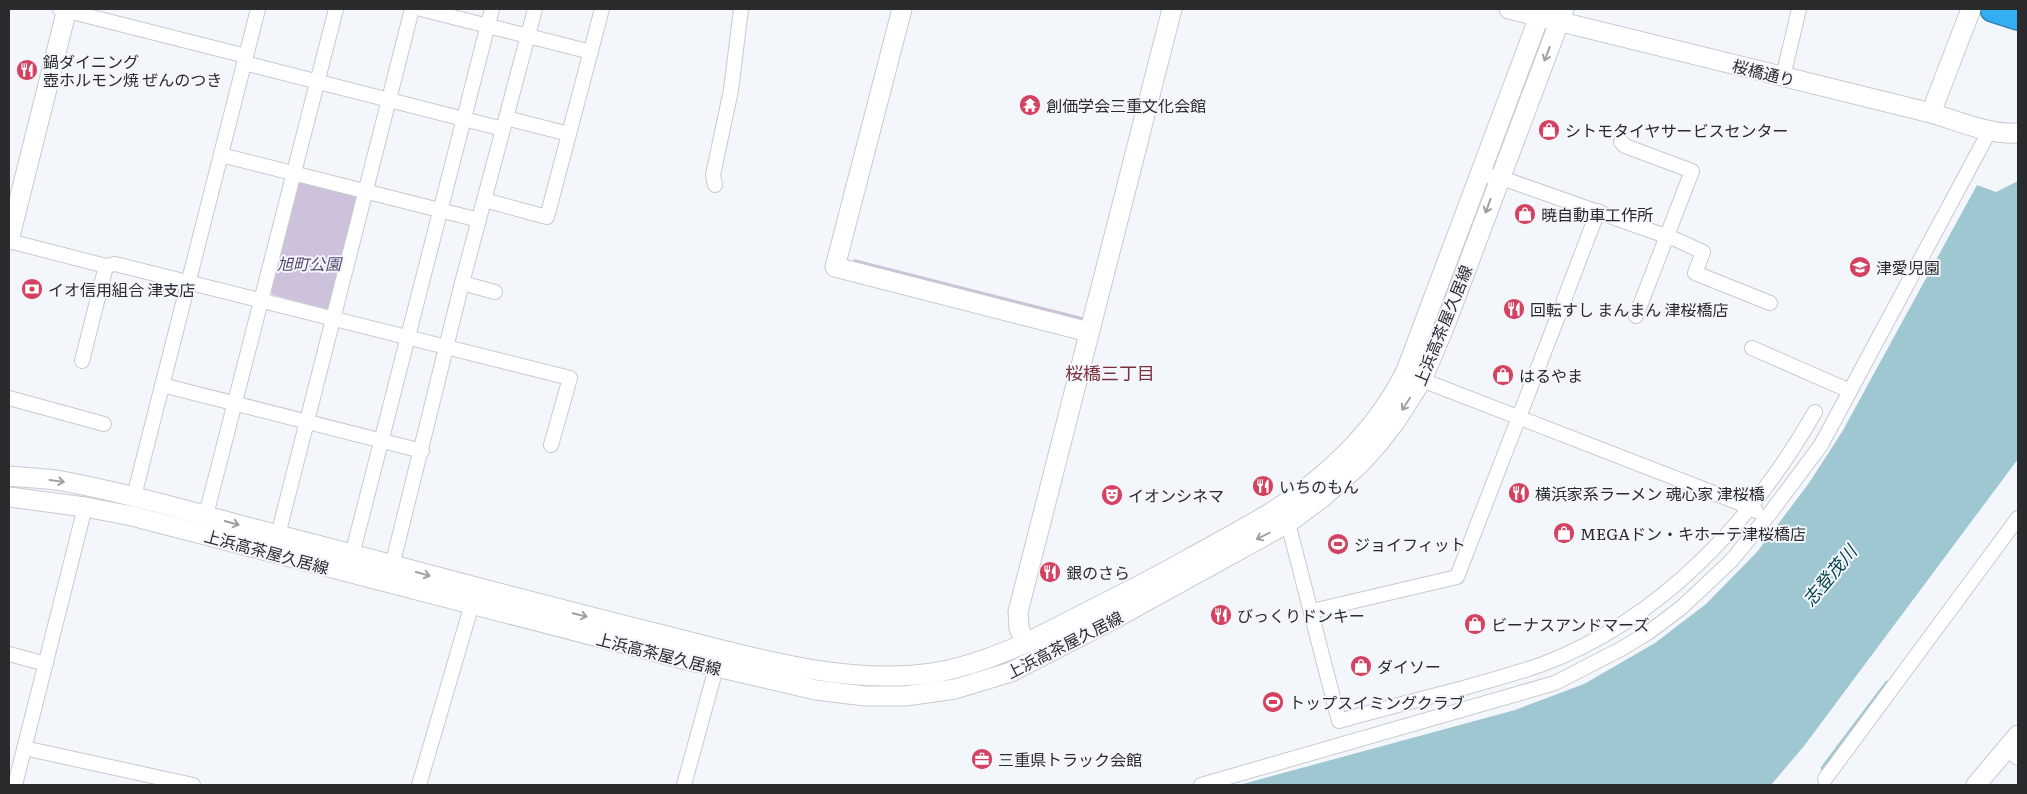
<svg xmlns="http://www.w3.org/2000/svg" width="2027" height="794" viewBox="0 0 2027 794" font-family="Literata,'Noto Sans JP',serif">
<rect width="100%" height="100%" fill="#f3f6fb"/>
<!-- green -->
<g fill="#cdc1db">
<path d="M298,179L360,195L333,306L326,309L273,295L269,289Z"/>
<path d="M854,259L1086,318L1077,322L853,265Z"/>
</g>
<!-- water -->
<path fill="#9fc7d2" d="M2018,181V459L1804,746L1771,785H1239L1515,710L1584,684L1655,643L1706,604L1757,552L1809,483L1842,432L1977,185L1996,192Z"/>
<g fill="none" stroke-linecap="round" stroke-linejoin="round">
<!-- stream -->
<path stroke="#9fc7d2" stroke-width="4.5" d="M1823,768L1887,683"/>
<!-- street casing -->
<g stroke="#c7cacf" stroke-width="16">
<g id="street">
<path d="M60,9L246,56"/>
<path d="M421,9L591,52"/>
<path d="M244,63L503,129"/>
<path d="M1783,77L1799,9"/>
<path d="M506,118L569,134"/>
<path d="M1621,142L1625,146L1692,171L1636,316"/>
<path d="M221,155L479,220"/>
<path d="M1480,175L1499,177L1677,240L1703,252L1695,273L1770,303"/>
<path d="M715,185L713,175L731,90L741,9"/>
<path d="M484,200L547,217L602,9"/>
<path d="M9,241L106,266L115,264L570,378L551,445"/>
<path d="M462,283L495,292"/>
<path d="M1564,300L1598,211"/>
<path d="M1752,348L1850,391"/>
<path d="M82,361L106,266"/>
<path d="M1422,380L1737,502L1756,511"/>
<path d="M162,385L422,451"/>
<path d="M9,398L104,424"/>
<path d="M134,496L258,9"/>
<path d="M206,515L336,9"/>
<path d="M1288,523L1339,721C1378,710 1417,700 1456,690C1485,682 1515,674 1543,664C1662,619 1753,520 1815,412"/>
<path d="M278,535L412,9"/>
<path d="M352,555L492,9"/>
<path d="M392,566L462,283L535,9"/>
<path d="M1312,611L1457,577L1560,311"/>
<path d="M9,654L46,664"/>
<path d="M24,748L193,785"/>
<path d="M2007,749L2018,758"/>
<path d="M1825,779L2018,518"/>
<path d="M15,785L85,507"/>
<path d="M419,785L472,604"/>
<path d="M684,785L716,668"/>
<path d="M1201,785L1555,683L1621,649L1649,632L1681,608L1731,561L1771,512L1821,445L1990,130"/>
</g>
</g>
<!-- secondary casing -->
<g stroke="#c7cacf" stroke-width="21">
<g id="secondary">
<path d="M902,9L835,267L1089,332"/>
<path d="M1509,9L1931,113C1958,121 1990,135 2018,133"/>
<path d="M1931,113L1971,9"/>
<path d="M9,240L67,9"/>
<path d="M9,476C26,478 45,478 62,481C127,493 191,512 255,529C388,563 521,600 655,633C743,655 842,686 933,673C989,664 1039,637 1089,611C1123,594 1157,577 1190,558C1217,543 1244,529 1270,513C1326,479 1377,430 1406,371L1542,9"/>
<path d="M9,497L85,507L132,516L687,660L816,690L865,696H905L955,689L1011,672L1114,619L1288,523L1323,497L1359,465L1378,444L1395,422L1422,380L1446,323L1564,9"/>
<path d="M1025,643L1019,628L1018,612L1172,9"/>
<path d="M1976,785L2018,735"/>
</g>
</g>
<!-- highway casing -->
<g stroke="#3080ad" stroke-width="28">
<path id="highway" d="M1993,9L2018,17"/>
</g>
<!-- street -->
<use href="#street" stroke="#fff" stroke-width="14"/>
<!-- secondary -->
<use href="#secondary" stroke="#fff" stroke-width="19"/>
<!-- highway -->
<use href="#highway" stroke="#33aef2" stroke-width="25"/>
</g>
<!-- one-way arrows -->
<defs><path id="oneway-shaft" d="M-6 0H5M1.5-3L5.5 0L1.5 3" fill="none" stroke-width="1.6" stroke-linecap="round" stroke-linejoin="round" transform="scale(1.25)"/></defs>
<g stroke="#9fa0a0">
<use href="#oneway-shaft" transform="translate(1547 54) rotate(111)"/>
<use href="#oneway-shaft" transform="translate(1488 206) rotate(110)"/>
<use href="#oneway-shaft" transform="translate(1406 404) rotate(123)"/>
<use href="#oneway-shaft" transform="translate(57 481) rotate(8)"/>
<use href="#oneway-shaft" transform="translate(232 523) rotate(16)"/>
<use href="#oneway-shaft" transform="translate(1263 536) rotate(153)"/>
<use href="#oneway-shaft" transform="translate(423 574) rotate(15)"/>
<use href="#oneway-shaft" transform="translate(580 615) rotate(14)"/>
</g>
<!-- icons -->
<defs>
<g id="restaurant-disc" transform="scale(1.125)"><circle r="9.5" fill="#d34361" stroke="#f3f6fb"/><path d="M-5-6h1v4h1v-4h1v4h1v-4h1v5L-1.5 .5V6h-2V.5L-5-1ZM5-6V6H3V1.5H1.5Q1.5-4 5-6Z" fill="#fff"/></g>
<g id="temple-disc" transform="scale(1.125)"><circle r="9.5" fill="#d34361" stroke="#f3f6fb"/><path d="M0-6L5-2H3V0L6.5 2.5H4V6H1.5V3h-3V6H-4V2.5H-6.5L-3 0V-2H-5Z" fill="#fff"/></g>
<g id="shop-disc" transform="scale(1.125)"><circle r="9.5" fill="#d34361" stroke="#f3f6fb"/><path d="M-5-2.5h2.3a2.7 3.5 0 0 1 5.4 0H5L5.5 6h-11ZM-1.5-2.5h3a1.5 2.3 0 0 0-3 0Z" fill="#fff"/></g>
<g id="school-disc" transform="scale(1.125)"><circle r="9.5" fill="#d34361" stroke="#f3f6fb"/><path d="M0-5L7-2L0 1L-7-2ZM-4 1L0 2.5L4 1V4Q0 6-4 4Z" fill="#fff"/></g>
<g id="bank-disc" transform="scale(1.125)"><circle r="9.5" fill="#d34361" stroke="#f3f6fb"/><path d="M-6-4H6V4H-6ZM0-2.3a2.3 2.3 0 1 0 0 4.6a2.3 2.3 0 1 0 0-4.6Z" fill="#fff"/></g>
<g id="theatre-disc" transform="scale(1.125)"><circle r="9.5" fill="#d34361" stroke="#f3f6fb"/><path d="M-5-5.5Q0-4 5-5.5V0Q5 5 0 6Q-5 5-5 0ZM-3.3-2.5H-1v1.5H-3.3ZM1-2.5H3.3v1.5H1ZM-2.8 1Q0 5.5 2.8 1Z" fill="#fff"/></g>
<g id="stadium-disc" transform="scale(1.125)"><circle r="9.5" fill="#d34361" stroke="#f3f6fb"/><path d="M0-5a6.5 5 0 1 0 0 10a6.5 5 0 1 0 0-10ZM-3.5-1.8h7v3.6h-7Z" fill="#fff"/></g>
<g id="office-disc" transform="scale(1.125)"><circle r="9.5" fill="#d34361" stroke="#f3f6fb"/><path d="M-6-3h4V-5.5h4V-3h4V5H-6ZM-1-4.5V-3h2v-1.5ZM-6 0V1H6V0Z" fill="#fff"/></g>
</defs>
<g fill-rule="evenodd">
<use href="#restaurant-disc" x="27" y="70"/>
<use href="#temple-disc" x="1030" y="105"/>
<use href="#shop-disc" x="1549" y="130"/>
<use href="#shop-disc" x="1525" y="214"/>
<use href="#school-disc" x="1860" y="267"/>
<use href="#bank-disc" x="32" y="289"/>
<use href="#restaurant-disc" x="1514" y="309"/>
<use href="#shop-disc" x="1503" y="375"/>
<use href="#restaurant-disc" x="1263" y="486"/>
<use href="#restaurant-disc" x="1519" y="493"/>
<use href="#theatre-disc" x="1112" y="495"/>
<use href="#shop-disc" x="1564" y="533"/>
<use href="#stadium-disc" x="1338" y="544"/>
<use href="#restaurant-disc" x="1050" y="572"/>
<use href="#restaurant-disc" x="1221" y="615"/>
<use href="#shop-disc" x="1475" y="624"/>
<use href="#shop-disc" x="1361" y="666"/>
<use href="#stadium-disc" x="1273" y="702"/>
<use href="#office-disc" x="982" y="759"/>
</g>
<g text-anchor="middle" dominant-baseline="central" stroke-width="4" stroke-linejoin="round" paint-order="stroke">
<!-- poi labels -->
<g font-size="16" fill="#2a2b2d" stroke="#f3f6fb" text-anchor="start">
<text x="43" y="61">鍋ダイニング<tspan x="43" dy="18">壺ホルモン焼 ぜんのつき</tspan></text>
<text x="1046" y="105">創価学会三重文化会館</text>
<text x="1565" y="130">シトモタイヤサービスセンター</text>
<text x="1541" y="214">暁自動車工作所</text>
<text x="1876" y="267">津愛児園</text>
<text x="48" y="289">イオ信用組合 津支店</text>
<text x="1530" y="309">回転すし まんまん 津桜橋店</text>
<text x="1519" y="375">はるやま</text>
<text x="1279" y="486">いちのもん</text>
<text x="1535" y="493">横浜家系ラーメン 魂心家 津桜橋</text>
<text x="1128" y="495">イオンシネマ</text>
<text x="1580" y="533">MEGAドン・キホーテ津桜橋店</text>
<text x="1354" y="544">ジョイフィット</text>
<text x="1066" y="572">銀のさら</text>
<text x="1237" y="615">びっくりドンキー</text>
<text x="1491" y="624">ビーナスアンドマーズ</text>
<text x="1377" y="666">ダイソー</text>
<text x="1289" y="702">トップスイミングクラブ</text>
<text x="998" y="759">三重県トラック会館</text>
</g>
<!-- street labels -->
<g font-size="16" fill="#2a2b2d" stroke="#f3f6fb">
<text transform="translate(1764 72) rotate(14)">桜橋通り</text>
<text transform="translate(1442 325) rotate(-68)">上浜高茶屋久居線</text>
<text transform="translate(267 551) rotate(15)">上浜高茶屋久居線</text>
<text transform="translate(1064 644) rotate(-27)">上浜高茶屋久居線</text>
<text transform="translate(659 653) rotate(14)">上浜高茶屋久居線</text>
</g>
<!-- park labels -->
<g font-size="16" font-style="italic" fill="#5a4571" stroke="#f3f6fb">
<text x="309" y="263">旭町公園</text>
</g>
<!-- neighbourhood labels -->
<g font-size="18" fill="#7a323e" stroke="#f3f6fb">
<text x="1110" y="372">桜橋三丁目</text>
</g>
<!-- water labels -->
<g font-size="18" font-style="italic" fill="#03404d" stroke="#f3f6fb">
<text transform="translate(1829 575) rotate(-50)">志登茂川</text>
</g>
</g>
<!-- border -->
<rect width="2027" height="794" fill="none" stroke="#2a2b2d" stroke-width="20"/>
</svg>
